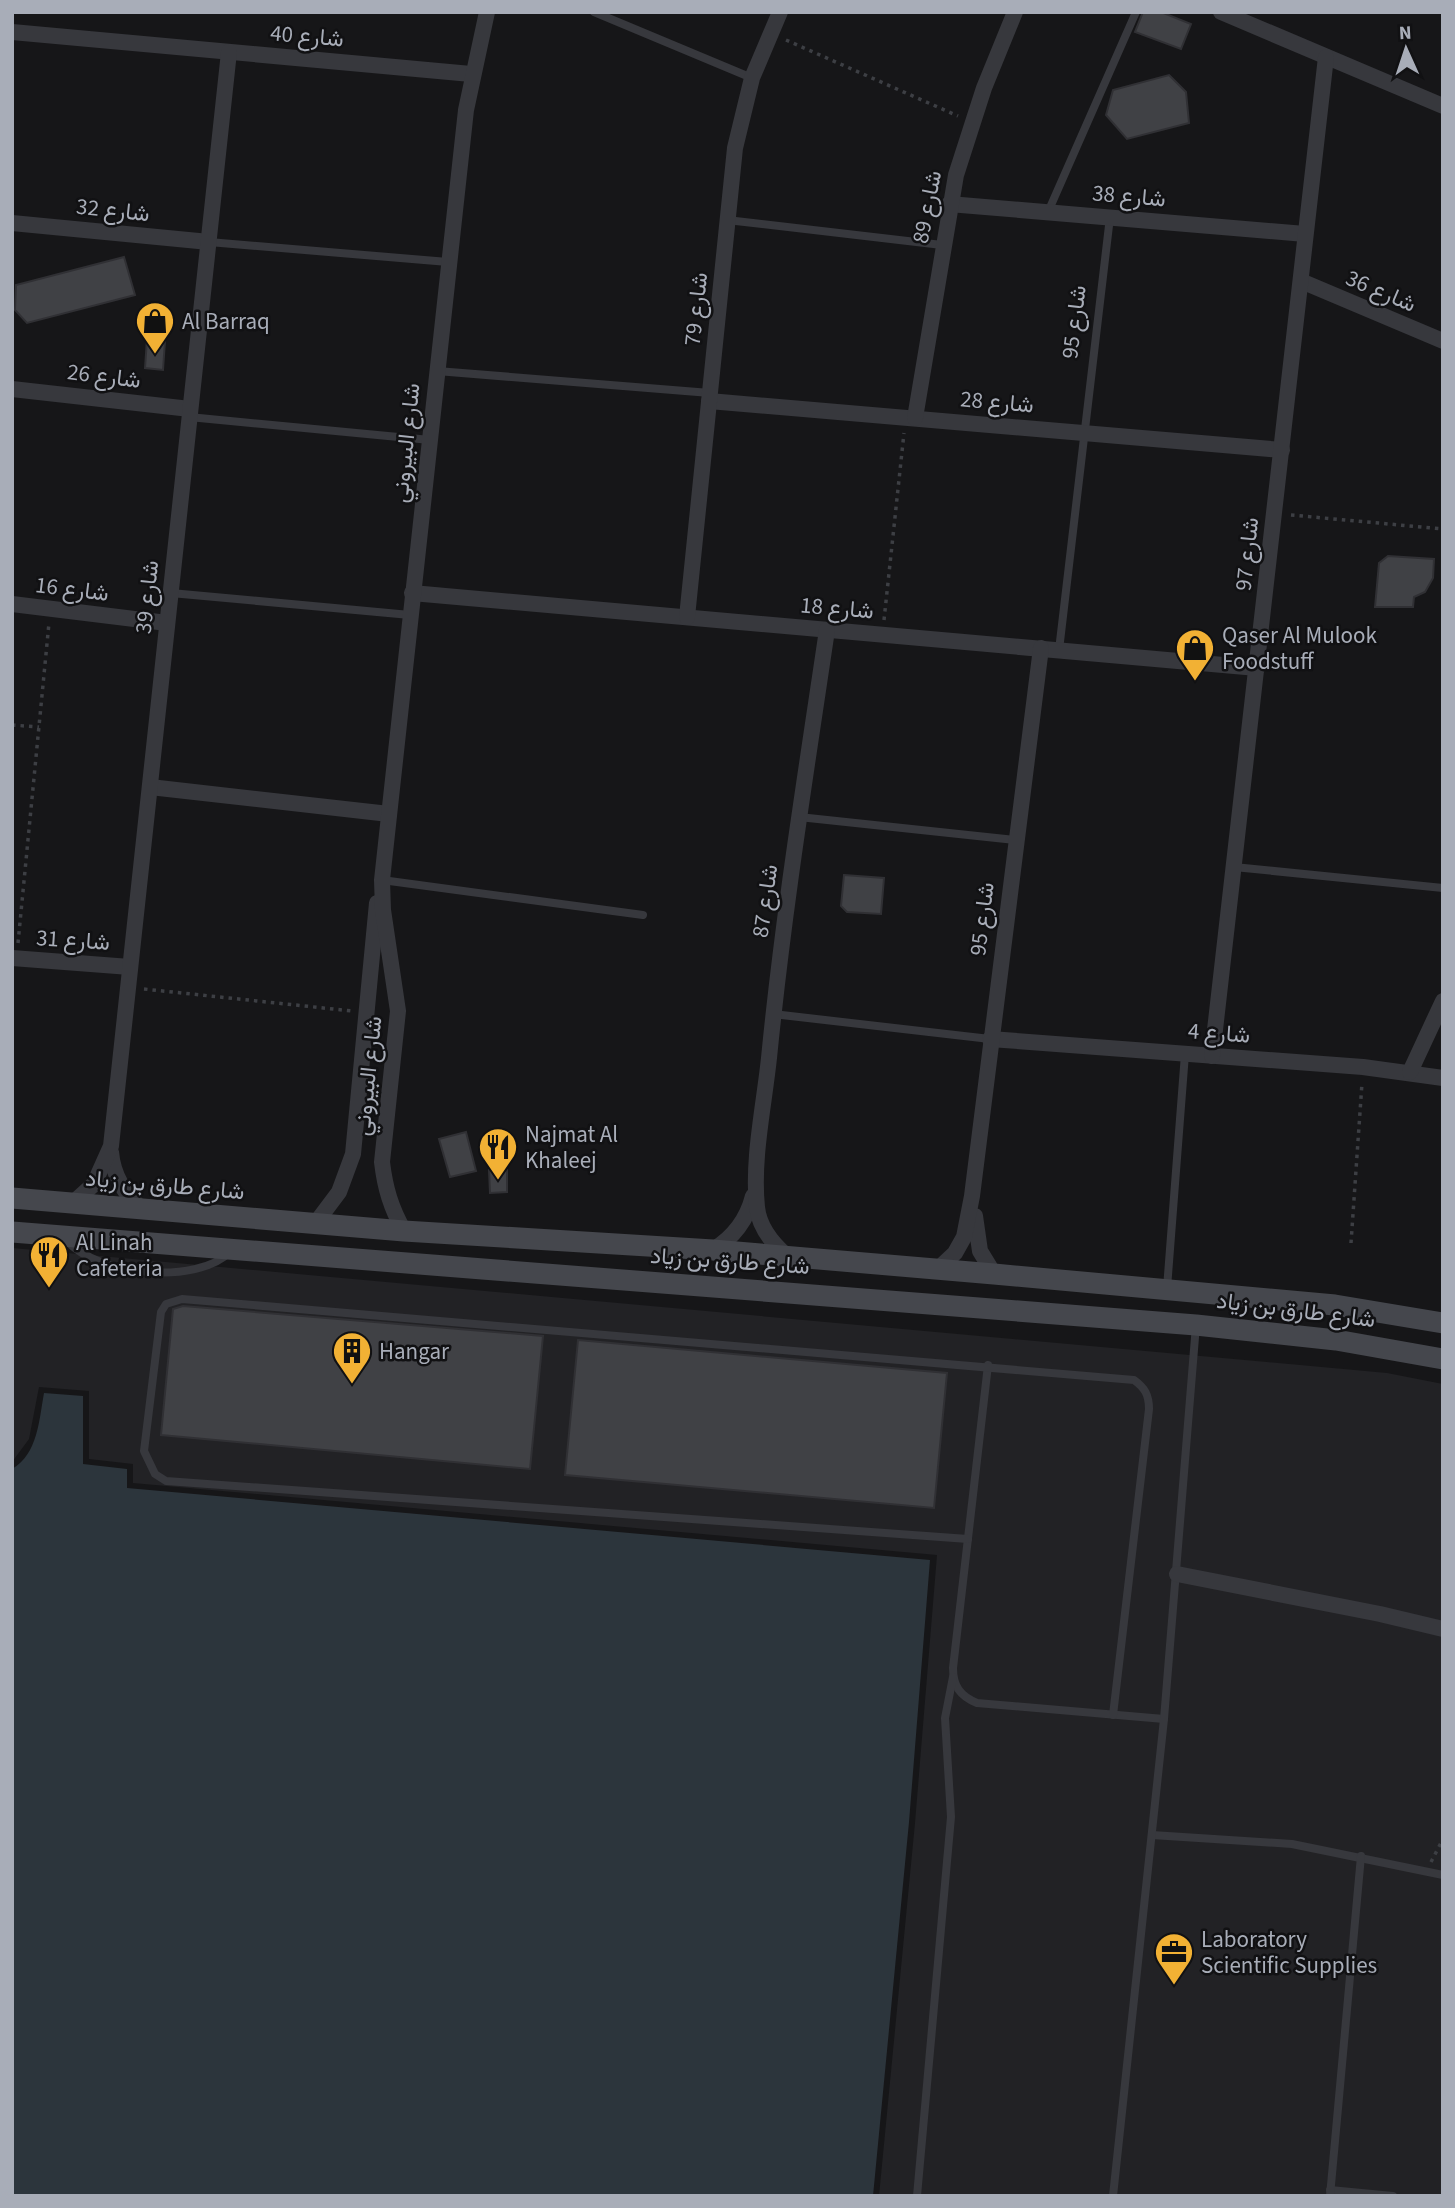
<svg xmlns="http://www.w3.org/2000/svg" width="1455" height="2208" viewBox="0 0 1455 2208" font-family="'Source Sans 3',Vazirmatn,sans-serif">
<rect width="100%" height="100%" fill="#161618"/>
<!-- built -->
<path fill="#222225" d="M12,1248L1387,1373L1443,1384V2196H879L915,1823L937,1555L133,1483V1464L89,1459V1391L39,1387L29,1439L12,1462Z"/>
<!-- water -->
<path fill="#2c353c" d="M44,1393L83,1396V1464L127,1469V1488L930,1560L909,1822L873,2196H12V1469C38,1454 39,1420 44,1393Z"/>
<!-- building -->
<g fill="#404145" stroke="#303034" stroke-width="2">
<path d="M1143,12H1161L1191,24L1181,49L1135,32Z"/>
<path d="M1169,75L1186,92L1189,123L1127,139L1106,115L1113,90Z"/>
<path d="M124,257L135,295L27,323L15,310L16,285Z"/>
<path d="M147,339L165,341L163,370L145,368Z"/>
<path d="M1388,556L1434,559L1433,578L1425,592L1414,597L1413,607H1375L1379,563Z"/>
<path d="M844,875L884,878L881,914L847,912L841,906Z"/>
<path d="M466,1132L476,1171L450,1177L439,1139Z"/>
<path d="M489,1170H507V1192L490,1193Z"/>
<path d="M183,1306L543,1336L530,1469L161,1435L173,1309Z"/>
<path d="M578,1340L947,1373L934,1508L565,1475Z"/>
</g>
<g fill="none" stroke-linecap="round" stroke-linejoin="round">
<!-- path -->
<g stroke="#3d3f44" stroke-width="3.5" stroke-dasharray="3.5 5" stroke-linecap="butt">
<path d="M786,40L958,116"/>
<path d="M1291,515L1443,529"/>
<path d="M884,620L904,433"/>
<path d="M12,725L39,727"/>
<path d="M18,943L49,623"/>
<path d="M144,989L352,1011"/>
<path d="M1351,1243L1362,1083"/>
<path d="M1431,1862L1443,1839"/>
</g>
<!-- service -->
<g stroke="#37383d" stroke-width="8">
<path d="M594,12L752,78"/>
<path d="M1048,212L1136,12"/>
<path d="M727,220L942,245"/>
<path d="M209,242L448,262"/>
<path d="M437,371L710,393"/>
<path d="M189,417L430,440"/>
<path d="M171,593L410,615"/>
<path d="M1059,650L1110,217"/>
<path d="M799,817L1015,840"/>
<path d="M1234,867L1443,888"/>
<path d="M382,880L643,915"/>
<path d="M773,1014L990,1039"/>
<path d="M67,1241C99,1276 196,1285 230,1252"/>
<path d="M1167,1288L1185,1054"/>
<path d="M988,1365L953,1668C953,1686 960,1696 977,1703L1164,1719"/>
<path d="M968,1539L166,1481L155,1474L144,1451L161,1312L166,1304L182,1299L1134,1380C1145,1388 1149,1395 1149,1409L1113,1715"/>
<path d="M1152,1835L1292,1844L1443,1875"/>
<path d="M1330,2190L1393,2196"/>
<path d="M917,2196L951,1817L945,1718L953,1677"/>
<path d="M1113,2196L1164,1719L1196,1325"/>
<path d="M1330,2196L1361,1856"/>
</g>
<!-- minor -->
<g stroke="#37383d" stroke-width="16">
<path d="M1221,12L1443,106"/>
<path d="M12,32L471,74"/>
<path d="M949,204L1305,234"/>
<path d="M12,223L209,242"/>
<path d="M1301,281L1443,341"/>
<path d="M12,389L190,409"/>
<path d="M709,401L1282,450"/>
<path d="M915,418L956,175L984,88L1015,12"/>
<path d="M412,593L1257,668"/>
<path d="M12,604L167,623"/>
<path d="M687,617L735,148L752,78L780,12"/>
<path d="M150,787L389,814"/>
<path d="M12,958L130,967"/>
<path d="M990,1039L1363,1067L1443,1078"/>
<path d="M1212,1056L1326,57"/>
<path d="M1410,1072L1443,1001"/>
<path d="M111,1152C113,1176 124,1194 143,1210"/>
<path d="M73,1203L94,1184L111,1146L229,52"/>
<path d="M975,1216L980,1251L994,1274"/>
<path d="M315,1224L339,1192L353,1154L377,903"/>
<path d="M404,1231C391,1208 385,1188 382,1162L398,1011L383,910L382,880L466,110L487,12"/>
<path d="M713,1250C734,1237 747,1220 753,1196"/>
<path d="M787,1256C772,1243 759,1227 757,1207C752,1159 764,1106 769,1058C783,915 806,772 827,630"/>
<path d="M938,1269L955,1253L964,1237L972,1196L1041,648"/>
<path d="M1177,1574L1380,1614L1443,1629"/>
</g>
<!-- secondary -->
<g stroke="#45474d" stroke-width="21">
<path d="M12,1198L404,1231L713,1250L994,1274L1335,1305L1443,1323"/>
<path d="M12,1232L1196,1325L1336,1340L1443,1359"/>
</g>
</g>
<!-- icons -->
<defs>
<g id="shop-pin" transform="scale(2.0125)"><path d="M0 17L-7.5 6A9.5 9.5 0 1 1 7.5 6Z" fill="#f2b134" stroke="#111113"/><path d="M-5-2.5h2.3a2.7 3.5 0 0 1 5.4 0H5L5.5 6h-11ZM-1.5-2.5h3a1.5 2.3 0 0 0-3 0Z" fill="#111"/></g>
<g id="restaurant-pin" transform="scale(2.0125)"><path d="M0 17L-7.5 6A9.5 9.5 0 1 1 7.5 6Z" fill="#f2b134" stroke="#111113"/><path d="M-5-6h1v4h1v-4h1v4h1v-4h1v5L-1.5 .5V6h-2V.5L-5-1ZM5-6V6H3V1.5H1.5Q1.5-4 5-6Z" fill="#111"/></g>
<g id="building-pin" transform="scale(2.0125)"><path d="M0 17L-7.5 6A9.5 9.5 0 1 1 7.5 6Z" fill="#f2b134" stroke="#111113"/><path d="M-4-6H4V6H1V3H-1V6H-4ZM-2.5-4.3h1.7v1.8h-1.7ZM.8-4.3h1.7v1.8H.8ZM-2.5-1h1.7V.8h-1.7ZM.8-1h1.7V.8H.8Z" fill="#111"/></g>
<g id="office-pin" transform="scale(2.0125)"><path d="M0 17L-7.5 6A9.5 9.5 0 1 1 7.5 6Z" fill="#f2b134" stroke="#111113"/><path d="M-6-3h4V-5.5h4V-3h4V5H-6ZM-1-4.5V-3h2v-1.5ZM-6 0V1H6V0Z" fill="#111"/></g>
</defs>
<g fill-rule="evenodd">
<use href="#shop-pin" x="155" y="321"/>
<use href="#shop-pin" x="1195" y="648"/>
<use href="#restaurant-pin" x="498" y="1147"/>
<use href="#restaurant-pin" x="49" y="1255"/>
<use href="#building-pin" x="352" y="1351"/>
<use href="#office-pin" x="1174" y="1952"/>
</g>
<g text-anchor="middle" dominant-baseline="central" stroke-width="5" stroke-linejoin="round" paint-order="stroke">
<!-- street labels -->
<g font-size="23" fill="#a8adb8" stroke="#111113">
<text transform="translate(307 36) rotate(5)">شارع 40</text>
<text transform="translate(1129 196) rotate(5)">شارع 38</text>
<text transform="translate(927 207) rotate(-79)">شارع 89</text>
<text transform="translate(113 210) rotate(6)">شارع 32</text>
<text transform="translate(1381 291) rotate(23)">شارع 36</text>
<text transform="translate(696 309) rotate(-84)">شارع 79</text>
<text transform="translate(1074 322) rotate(-83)">شارع 95</text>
<text transform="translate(104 376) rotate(7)">شارع 26</text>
<text transform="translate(997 402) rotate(5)">شارع 28</text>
<text transform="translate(406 443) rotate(-84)">شارع البيروني</text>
<text transform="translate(1247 554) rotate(-84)">شارع 97</text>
<text transform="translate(72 589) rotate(7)">شارع 16</text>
<text transform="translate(147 597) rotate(-84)">شارع 39</text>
<text transform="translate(837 608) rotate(5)">شارع 18</text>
<text transform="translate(765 901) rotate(-82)">شارع 87</text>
<text transform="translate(982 919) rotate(-83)">شارع 95</text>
<text transform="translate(73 940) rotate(4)">شارع 31</text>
<text transform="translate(1219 1033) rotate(4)">شارع 4</text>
<text transform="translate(368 1076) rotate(-84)">شارع البيروني</text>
<text transform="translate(165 1185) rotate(5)">شارع طارق بن زياد</text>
<text transform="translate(730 1261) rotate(4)">شارع طارق بن زياد</text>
<text transform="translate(1296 1310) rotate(7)">شارع طارق بن زياد</text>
</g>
<!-- poi labels -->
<g font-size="23" fill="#a8adb8" stroke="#111113" text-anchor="start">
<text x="182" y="321">Al Barraq</text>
<text x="1222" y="635">Qaser Al Mulook<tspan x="1222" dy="26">Foodstuff</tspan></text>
<text x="525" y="1134">Najmat Al<tspan x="525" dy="26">Khaleej</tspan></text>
<text x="76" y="1242">Al Linah<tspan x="76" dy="26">Cafeteria</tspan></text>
<text x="379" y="1351">Hangar</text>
<text x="1201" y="1939">Laboratory<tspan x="1201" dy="26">Scientific Supplies</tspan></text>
</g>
</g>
<!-- border -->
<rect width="1455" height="2208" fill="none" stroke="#a8adb8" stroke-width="28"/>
<!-- north arrow -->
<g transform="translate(1406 49) rotate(357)" stroke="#111113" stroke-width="5" paint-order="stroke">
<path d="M0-5L12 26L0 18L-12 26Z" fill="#a8adb8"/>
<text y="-10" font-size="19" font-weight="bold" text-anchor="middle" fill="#a8adb8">N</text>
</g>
</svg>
